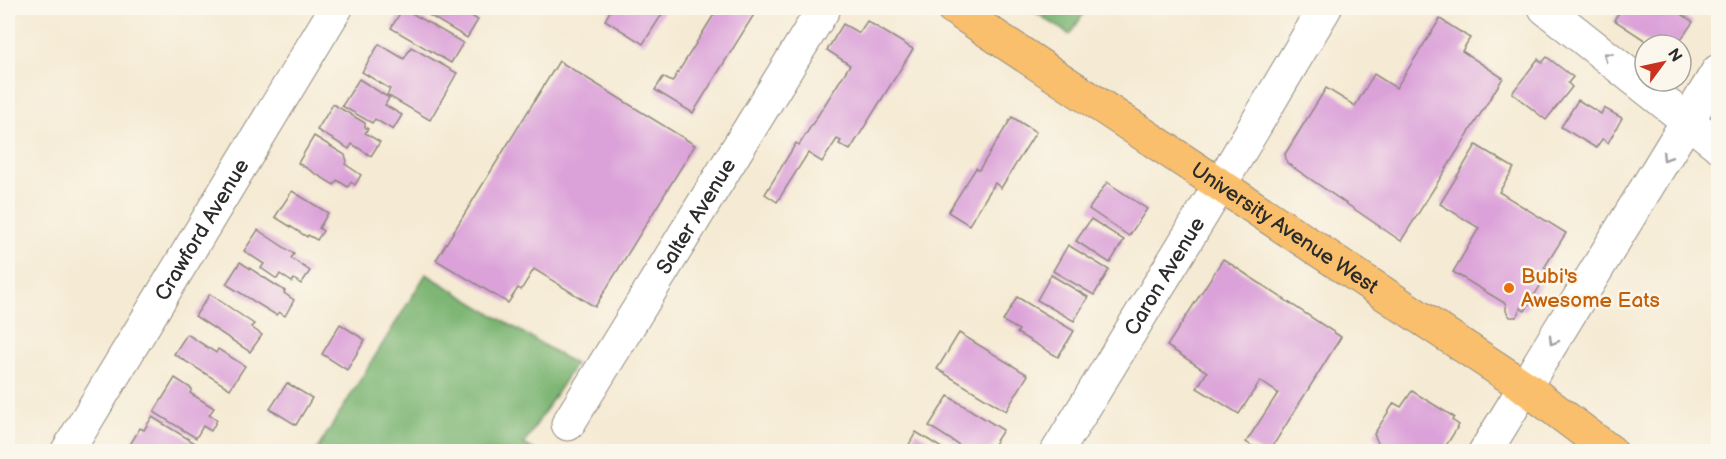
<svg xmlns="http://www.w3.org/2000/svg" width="1726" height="459" viewBox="0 0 1726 459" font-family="'Balsamiq Sans',sans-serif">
<rect width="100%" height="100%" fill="#fbf7ec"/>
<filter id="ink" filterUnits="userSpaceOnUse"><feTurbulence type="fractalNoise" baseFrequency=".0167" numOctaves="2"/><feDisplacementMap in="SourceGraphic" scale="12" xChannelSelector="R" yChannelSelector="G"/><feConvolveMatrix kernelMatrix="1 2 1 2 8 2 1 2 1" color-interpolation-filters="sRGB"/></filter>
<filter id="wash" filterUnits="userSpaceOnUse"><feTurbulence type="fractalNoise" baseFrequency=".008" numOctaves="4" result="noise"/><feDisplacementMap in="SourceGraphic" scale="24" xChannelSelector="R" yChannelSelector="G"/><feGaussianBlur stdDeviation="1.35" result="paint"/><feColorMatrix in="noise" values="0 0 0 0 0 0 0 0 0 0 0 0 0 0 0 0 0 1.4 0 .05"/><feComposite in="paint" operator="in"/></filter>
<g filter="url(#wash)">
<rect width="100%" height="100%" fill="#f5ead3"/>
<!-- forest -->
<g fill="#7eb674" stroke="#547050" stroke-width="1.5">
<path d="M1029,8H1087L1070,35Z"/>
<path d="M426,274L575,364L524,444L536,451H316Z"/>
</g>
<g id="blocks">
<!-- building -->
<g fill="#dba2d9">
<path d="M403,8L463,43L451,63L391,28Z"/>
<path d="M417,8H458L478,20L467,38Z"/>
<path d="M612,8H666L643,44L605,20Z"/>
<path d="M718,8H758L693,113L655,90L663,77L672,82Z"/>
<path d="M1622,8H1673L1693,22L1677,45H1652L1614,20Z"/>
<path d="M1440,19L1470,38L1462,51L1503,78L1401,241L1287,163L1285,154L1326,88L1355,106L1374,74L1396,88Z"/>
<path d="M867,21L913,49L850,150L839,144L841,141L837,139L822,162L808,153L777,202L765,194L796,143L799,145L850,65L827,50L843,24L859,33Z"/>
<path d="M379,44L404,59L411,47L457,73L430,120L387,95L390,89L362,72Z"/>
<path d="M1547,57L1573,77L1568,83L1572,87L1546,120L1512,93L1538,59L1542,63Z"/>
<path d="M559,61L695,145L595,307L534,269L521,290L518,288L508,303L436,260Z"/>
<path d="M359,79L389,98L385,105L402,115L393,130L375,119L372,123L342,106Z"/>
<path d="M1578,100L1601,114L1604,108L1622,118L1608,143L1602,139L1596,148L1561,127Z"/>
<path d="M333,104L365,123V127L368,129L365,133L380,142L371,156L352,144L349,149L317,130Z"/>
<path d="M1012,117L1036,132L1001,188L995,183L969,225L948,212L976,168L979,170Z"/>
<path d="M314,136L345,155L347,161L345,164L361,175L355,185L351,182L348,187L337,180L334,185L298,163Z"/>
<path d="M1476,145L1514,168L1499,192L1566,233L1544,268L1549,271L1525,311L1520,308L1519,313L1516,317H1510L1506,311V304L1453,272L1479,228L1440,204Z"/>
<path d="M1107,182L1147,209L1129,236L1089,209Z"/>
<path d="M292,191L328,213L319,228L323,231L317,240L308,235L307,237L275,217Z"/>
<path d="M1091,219L1124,240L1110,263L1076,241Z"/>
<path d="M258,230L294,254L291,258L310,271L301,284L294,279L292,282L280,274L277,279L261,268L264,264L244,251Z"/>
<path d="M1068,245L1109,270L1094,295L1053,271Z"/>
<path d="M1223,259L1341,337L1269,452H1261L1246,442L1278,393L1260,381L1239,414L1197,388L1207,372L1167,346Z"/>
<path d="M240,262L285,291L284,293L294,300L285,316L279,312L276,315L226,284Z"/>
<path d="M1051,275L1088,297L1074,321L1037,300Z"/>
<path d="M210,294L254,324L251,327L262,335L250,352L195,316Z"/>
<path d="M1017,297L1074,331L1058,357L1017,333L1019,330L1003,321Z"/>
<path d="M340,324L365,340L347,370L322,354Z"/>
<path d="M959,333L1028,375L1006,411L937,369Z"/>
<path d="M187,334L216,353L218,349L245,366L230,389L174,354Z"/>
<path d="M175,378L192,389L190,393L214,408L209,415L217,420L211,431L203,426L196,438L154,412Z"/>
<path d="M287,383L312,398L296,425L270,409Z"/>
<path d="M1412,391L1454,417L1452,420L1459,425L1442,452H1425L1418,447L1416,452H1391L1378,443L1374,434L1394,403L1401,407Z"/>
<path d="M948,396L1003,430L989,452H970L929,426Z"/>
<path d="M152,417L200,446L197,452H134L128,448L140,428L144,430Z"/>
<path d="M916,432L948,452H905Z"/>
</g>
</g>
</g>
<g filter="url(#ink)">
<use href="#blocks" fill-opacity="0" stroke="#908a7f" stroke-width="1.5"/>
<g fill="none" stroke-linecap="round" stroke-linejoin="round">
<!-- minor casing -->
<g stroke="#908a7f" stroke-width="35">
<g id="minor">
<path d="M1545,8L1718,145"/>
<path id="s1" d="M568,424L824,8"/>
<path id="s2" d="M67,452L336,8"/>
<path id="s3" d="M1057,452L1220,185L1325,8"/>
<path d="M1485,452L1718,71"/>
</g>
</g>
<!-- major casing -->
<g stroke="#908a7f" stroke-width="35">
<g id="major">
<path id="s4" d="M953,8L1525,387L1611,452"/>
</g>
</g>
<!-- minor -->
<use href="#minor" stroke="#fff" stroke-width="33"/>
<!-- major -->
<use href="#major" stroke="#f9bf6d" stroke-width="33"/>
</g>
<!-- one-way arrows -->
<defs><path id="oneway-chevron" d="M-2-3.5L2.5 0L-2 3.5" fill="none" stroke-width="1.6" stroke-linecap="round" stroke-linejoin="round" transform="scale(1.5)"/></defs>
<g stroke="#a0a0a0">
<use href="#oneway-chevron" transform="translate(1607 56) rotate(-142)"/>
<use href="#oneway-chevron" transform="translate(1666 157) rotate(122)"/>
<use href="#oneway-chevron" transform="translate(1553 341) rotate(120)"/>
</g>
</g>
<!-- markers -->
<circle fill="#e8710a" stroke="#fbf7ec" stroke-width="2" cx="1509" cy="288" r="6"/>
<g text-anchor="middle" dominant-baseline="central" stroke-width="5" stroke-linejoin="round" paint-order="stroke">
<!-- street labels -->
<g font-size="21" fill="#2b2b2b" stroke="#fbf7ec">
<text stroke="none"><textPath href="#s1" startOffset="244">Salter Avenue</textPath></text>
<text stroke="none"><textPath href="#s4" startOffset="398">University Avenue West</textPath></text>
<text stroke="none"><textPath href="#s2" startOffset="260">Crawford Avenue</textPath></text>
<text stroke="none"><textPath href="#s3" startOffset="206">Caron Avenue</textPath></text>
</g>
<!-- food labels -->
<g font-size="21" fill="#c56008" stroke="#fbf7ec" text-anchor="start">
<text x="1521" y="276">Bubi's<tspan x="1521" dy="24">Awesome Eats</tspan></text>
</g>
</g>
<!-- margin -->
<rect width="1726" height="459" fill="none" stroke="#fbf7ec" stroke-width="30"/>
<!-- north arrow -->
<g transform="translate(1663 63) rotate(57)"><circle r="28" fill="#fbf7ec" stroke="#a8a59f" stroke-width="1.5"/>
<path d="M0-4.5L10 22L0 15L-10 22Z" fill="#c8321e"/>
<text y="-9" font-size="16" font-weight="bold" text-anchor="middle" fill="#2b2b2b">N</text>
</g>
</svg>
